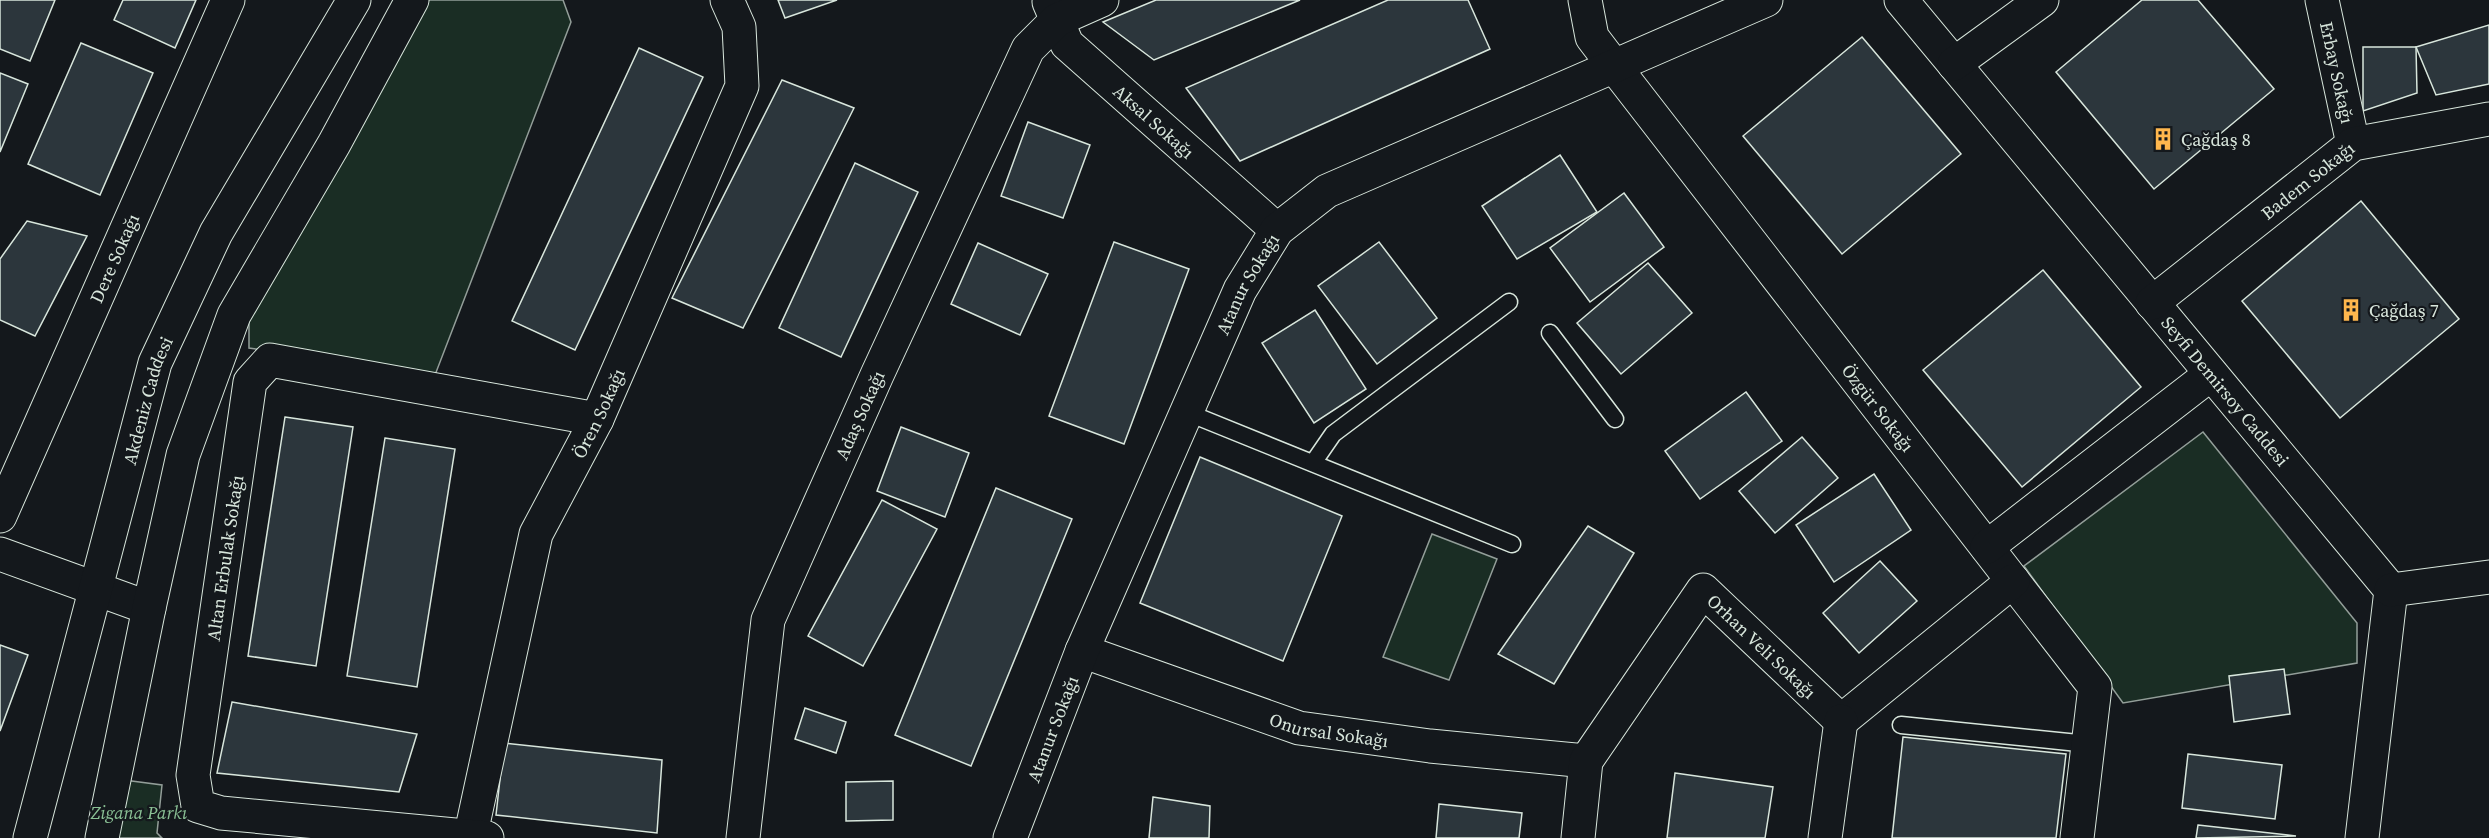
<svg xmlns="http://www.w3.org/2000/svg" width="2489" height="838" viewBox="0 0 2489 838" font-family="'Source Serif 4',serif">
<rect width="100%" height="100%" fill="#14181c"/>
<!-- green -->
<g fill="#1a2d24" stroke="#939e99" stroke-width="1.5">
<path d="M419,0H563L571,22L435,375L249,348V305Z"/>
<path d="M2203,432L2357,623V663L2123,703L2024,566Z"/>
<path d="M1432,534L1497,559L1449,680L1383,657Z"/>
<path d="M124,780L162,785L157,833L162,838H113Z"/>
</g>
<!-- building -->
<g fill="#2c363c" stroke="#d8e6dc" stroke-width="1.5">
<path d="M0,0H55L30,61L0,49Z"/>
<path d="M123,0H196L175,48L114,20Z"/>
<path d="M778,0H837L785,18Z"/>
<path d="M1156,0H1300L1154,60L1103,22Z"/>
<path d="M1388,0H1468L1490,49L1240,161L1186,88Z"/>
<path d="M2142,0H2198L2274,89L2154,189L2056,72Z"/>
<path d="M2489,25V84L2436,95L2416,47Z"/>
<path d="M1862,37L1961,154L1842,254L1743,136Z"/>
<path d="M81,43L153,73L100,195L28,164Z"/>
<path d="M2363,47H2416L2417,93L2363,111Z"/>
<path d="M639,48L703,77L575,350L512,321Z"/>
<path d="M0,73L28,84L0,152Z"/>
<path d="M782,80L854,108L743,328L672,298Z"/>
<path d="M1028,122L1090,145L1063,218L1001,196Z"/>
<path d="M1560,155L1597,212L1517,259L1482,206Z"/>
<path d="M855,163L918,192L841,357L779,328Z"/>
<path d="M1624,193L1664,247L1590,302L1550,248Z"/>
<path d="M2361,201L2459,319L2340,418L2242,301Z"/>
<path d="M27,221L87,236L35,336L0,320V259Z"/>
<path d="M1114,242L1189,269L1124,444L1049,416Z"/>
<path d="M1379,242L1437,318L1377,364L1318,286Z"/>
<path d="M978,243L1048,274L1020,335L951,304Z"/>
<path d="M1648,263L1692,313L1621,374L1577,323Z"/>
<path d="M2043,270L2141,387L2022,487L1923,370Z"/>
<path d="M1315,310L1366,389L1314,423L1262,343Z"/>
<path d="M1746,392L1782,441L1700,499L1665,451Z"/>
<path d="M285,417L353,427L316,666L248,656Z"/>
<path d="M901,427L969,453L945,517L877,491Z"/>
<path d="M1802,437L1838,478L1775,533L1739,491Z"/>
<path d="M385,438L455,449L417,687L347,676Z"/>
<path d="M1200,457L1342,516L1283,661L1140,603Z"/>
<path d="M1874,474L1911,530L1834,582L1796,525Z"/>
<path d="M996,488L1072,519L971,766L895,735Z"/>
<path d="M882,500L937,529L863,666L808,636Z"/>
<path d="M1588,526L1634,553L1554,684L1498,654Z"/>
<path d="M1880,561L1917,601L1859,653L1823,613Z"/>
<path d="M0,645L28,655L0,731Z"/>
<path d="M2284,669L2290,714L2234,722L2229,676Z"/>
<path d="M232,702L417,734L399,792L217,773Z"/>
<path d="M805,708L846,722L836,753L795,739Z"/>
<path d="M1903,737L2066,754L2056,838H1892Z"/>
<path d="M504,743L662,760L657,833L496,815Z"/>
<path d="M2188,754L2282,765L2275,819L2182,808Z"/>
<path d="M1675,773L1773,787L1765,838H1667Z"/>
<path d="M893,781V820L846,821V782Z"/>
<path d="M1153,797L1210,806L1209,838H1149Z"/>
<path d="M1439,804L1522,813L1519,838H1436Z"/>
<path d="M2198,825L2296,836L2196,838Z"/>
</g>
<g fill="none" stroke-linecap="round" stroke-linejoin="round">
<!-- service casing -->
<g stroke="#d8e6dc" stroke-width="19">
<g id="service">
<path d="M1550,333L1615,419"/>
<path d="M1186,412L1512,544"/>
<path d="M1313,463L1333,434L1509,302"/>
<path d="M1901,725L2088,744"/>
</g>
</g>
<!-- minor casing -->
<g stroke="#d8e6dc" stroke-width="35">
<g id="minor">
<path id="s1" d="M1585,0L1592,37L1614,66L2095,687L2077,838"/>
<path id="s2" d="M1901,0L2391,590L2362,838"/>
<path id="s3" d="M2322,0L2353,144"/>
<path id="s4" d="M1049,2L1067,44L1277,230"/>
<path d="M1954,64L2042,0"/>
<path id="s5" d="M2152,303L2353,144L2489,119"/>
<path id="s6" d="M0,516L228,0"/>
<path d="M1987,547L2211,374"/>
<path d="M2391,590L2489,577"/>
<path id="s7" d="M1082,651L1299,728L1430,746L1586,761"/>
<path id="s8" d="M470,838L536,534L597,419L742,86L739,27L727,0"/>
<path id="s9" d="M487,838L221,813L198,806L193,775L250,382L270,360L597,419"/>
<path id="s10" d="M743,838L768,620L877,375L1028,49L1057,20L1102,0"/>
<path id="s11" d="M1010,838L1082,651L1240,290L1277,230L1327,191L1766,0"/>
<path id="s12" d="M1578,838L1586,761L1703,590L1841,721L2013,581"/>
<path d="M1825,838L1841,721"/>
</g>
</g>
<!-- tertiary casing -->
<g stroke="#d8e6dc" stroke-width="35">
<path id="tertiary" d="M0,554L149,608"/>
</g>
<!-- primary casing -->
<g stroke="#d8e6dc" stroke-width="35">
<g id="primary">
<path id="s13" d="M30,838L155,363L216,233L354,0"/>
<path d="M102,838L149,608L183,455L234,315L334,144L412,0"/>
</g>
</g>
<!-- service -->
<use href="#service" stroke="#14181c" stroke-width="16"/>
<!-- minor -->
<use href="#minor" stroke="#14181c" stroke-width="33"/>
<!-- tertiary -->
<use href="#tertiary" stroke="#14181c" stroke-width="33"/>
<!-- primary -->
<use href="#primary" stroke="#14181c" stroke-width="33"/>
</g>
<!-- icons -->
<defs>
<g id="building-bare" transform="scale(1.8)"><path d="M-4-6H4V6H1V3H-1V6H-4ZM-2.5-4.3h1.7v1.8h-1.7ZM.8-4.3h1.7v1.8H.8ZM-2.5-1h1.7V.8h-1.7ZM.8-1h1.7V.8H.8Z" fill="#ffb74d" stroke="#14181c" stroke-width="2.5" paint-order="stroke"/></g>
</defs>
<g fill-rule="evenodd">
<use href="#building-bare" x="2163" y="139"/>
<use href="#building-bare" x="2351" y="310"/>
</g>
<g text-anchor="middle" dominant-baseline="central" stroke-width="4.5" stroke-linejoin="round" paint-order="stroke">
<!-- street labels -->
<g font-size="18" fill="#d8e6dc" stroke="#14181c">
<text stroke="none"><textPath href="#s3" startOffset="74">Erbay Sokağı</textPath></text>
<text stroke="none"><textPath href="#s4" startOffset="162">Aksal Sokağı</textPath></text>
<text stroke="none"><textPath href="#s5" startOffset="198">Badem Sokağı</textPath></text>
<text stroke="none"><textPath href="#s6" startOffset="282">Dere Sokağı</textPath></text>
<text stroke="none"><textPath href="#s11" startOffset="603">Atanur Sokağı</textPath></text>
<text stroke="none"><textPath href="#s2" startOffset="508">Seyfi Demirsoy Caddesi</textPath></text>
<text stroke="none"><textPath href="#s13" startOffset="453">Akdeniz Caddesi</textPath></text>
<text stroke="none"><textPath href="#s1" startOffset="506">Özgür Sokağı</textPath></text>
<text stroke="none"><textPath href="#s8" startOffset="447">Ören Sokağı</textPath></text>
<text stroke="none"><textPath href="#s10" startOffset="444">Adaş Sokağı</textPath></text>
<text stroke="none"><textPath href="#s9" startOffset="542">Altan Erbulak Sokağı</textPath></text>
<text stroke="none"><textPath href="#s12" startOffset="366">Orhan Veli Sokağı</textPath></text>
<text stroke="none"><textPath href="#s11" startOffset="117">Atanur Sokağı</textPath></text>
<text stroke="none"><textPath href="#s7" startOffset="260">Onursal Sokağı</textPath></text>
</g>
<!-- poi labels -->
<g font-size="18" fill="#d8e6dc" stroke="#14181c" text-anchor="start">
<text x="2181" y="139">Çağdaş 8</text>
<text x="2369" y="310">Çağdaş 7</text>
</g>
<!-- park labels -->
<g font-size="18" font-style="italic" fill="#8ac095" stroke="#14181c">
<text x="139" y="812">Zigana Parkı</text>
</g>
</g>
</svg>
